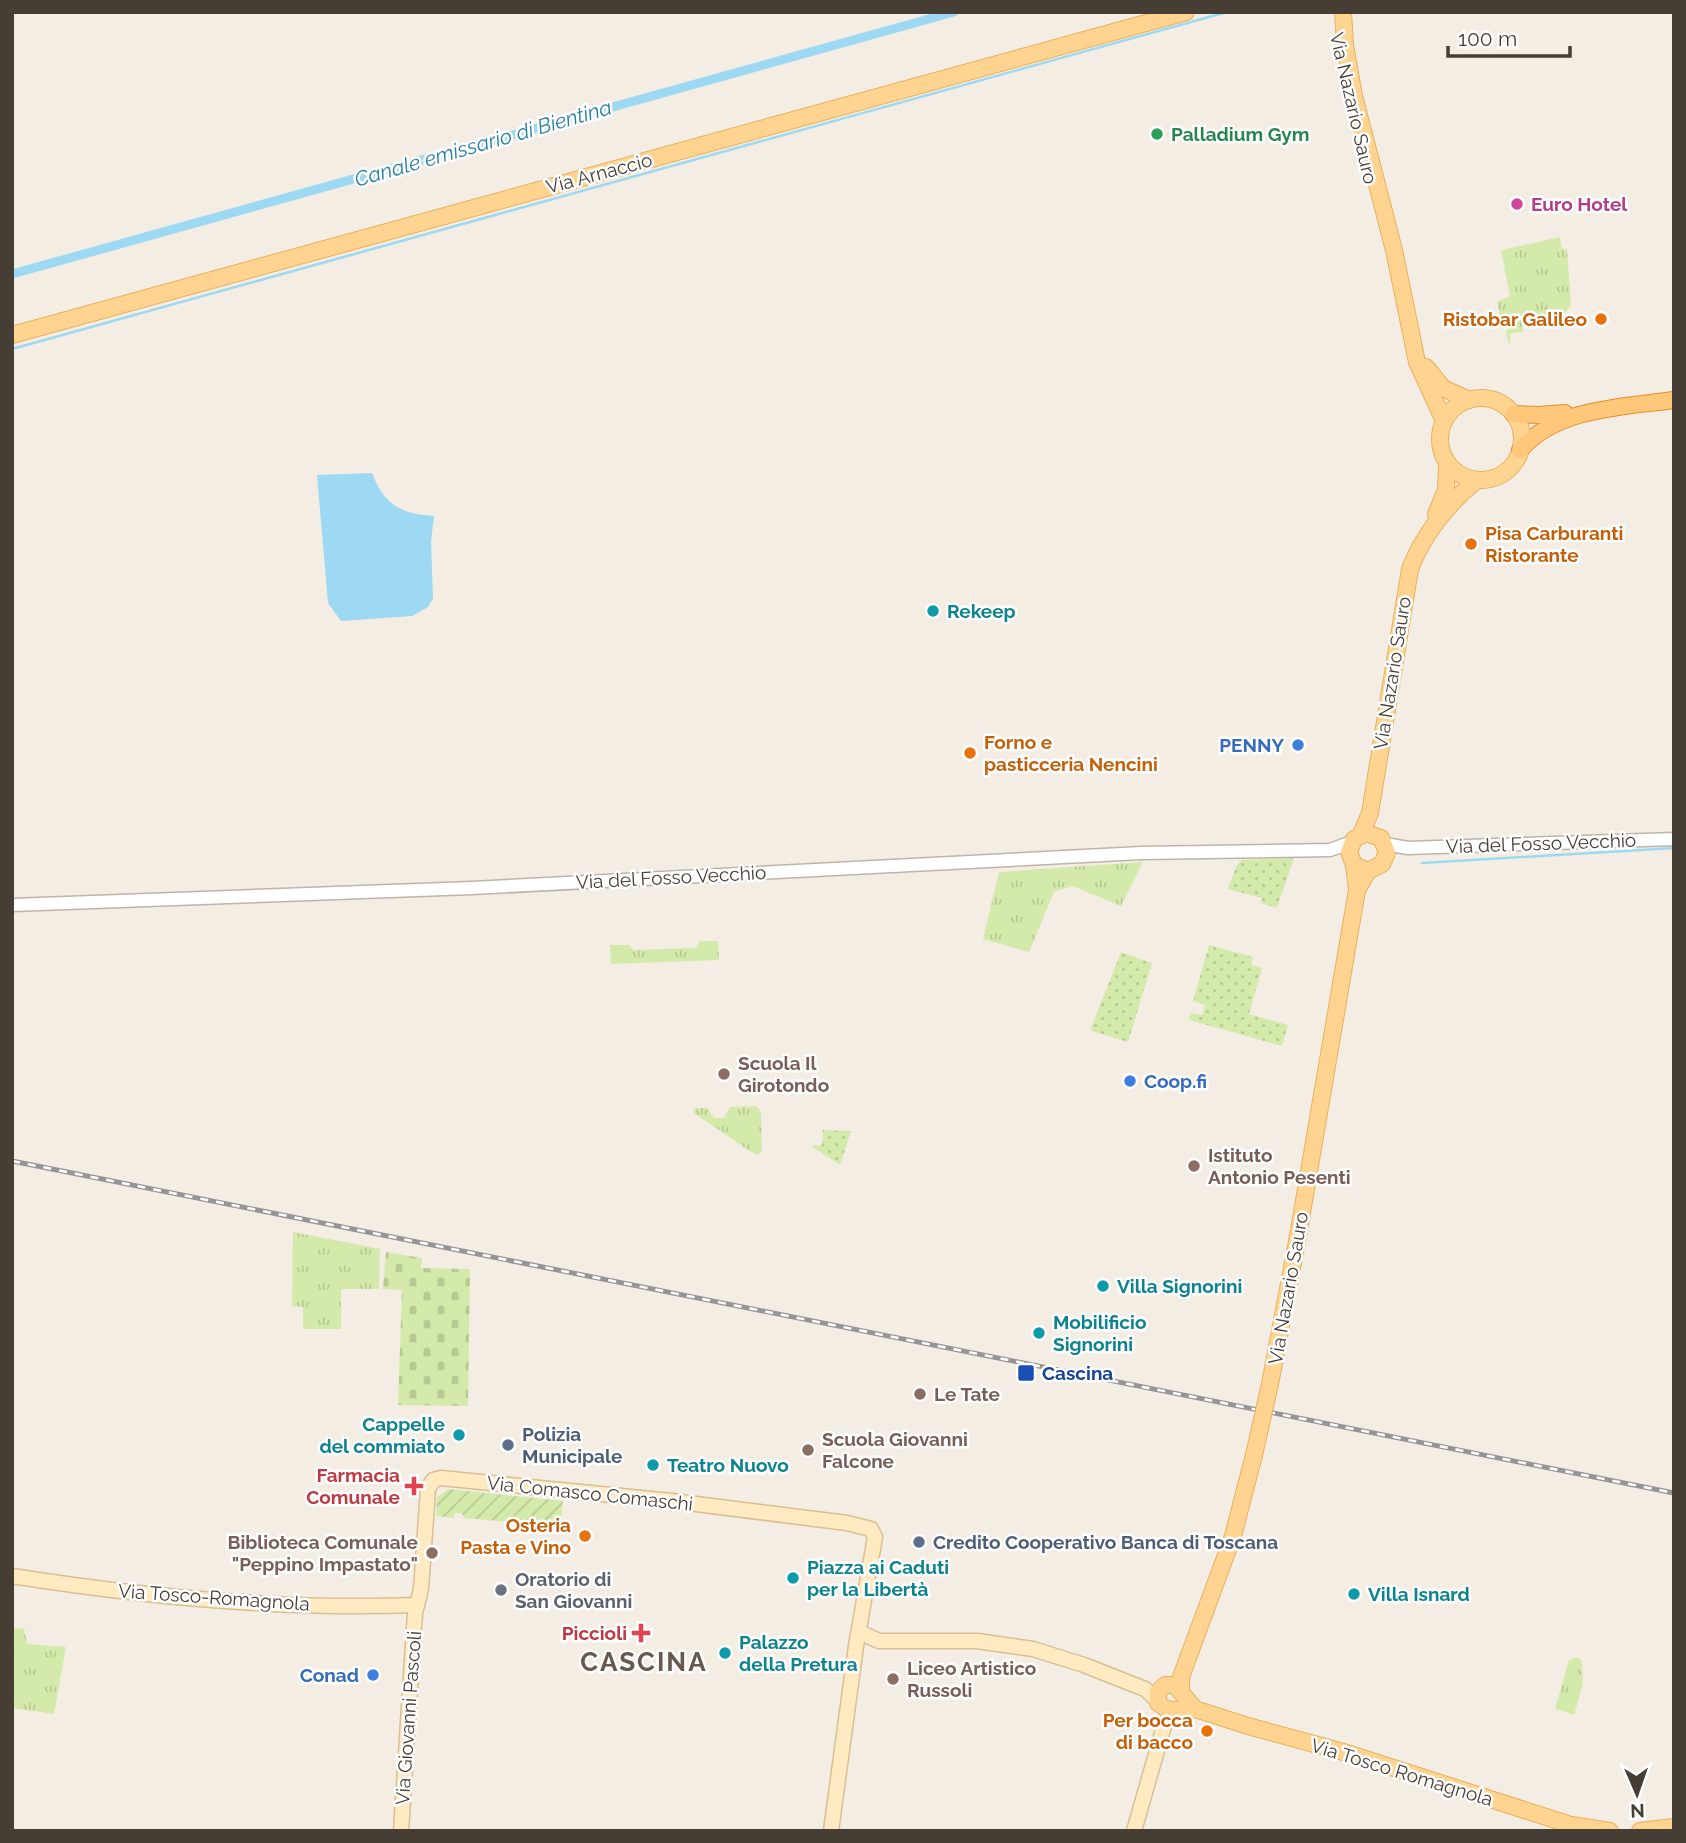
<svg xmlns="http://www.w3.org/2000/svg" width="1686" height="1843" viewBox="0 0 1686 1843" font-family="Raleway,sans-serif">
<defs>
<pattern id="grass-tufts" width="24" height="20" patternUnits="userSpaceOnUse" patternTransform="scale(1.75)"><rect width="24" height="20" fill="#d4eaab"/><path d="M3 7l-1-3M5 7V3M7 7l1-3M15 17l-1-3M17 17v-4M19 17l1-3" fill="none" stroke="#b7ca94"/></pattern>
<pattern id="cemetery-stones" width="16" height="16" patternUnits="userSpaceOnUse" patternTransform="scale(1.75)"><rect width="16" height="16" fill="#d4eaab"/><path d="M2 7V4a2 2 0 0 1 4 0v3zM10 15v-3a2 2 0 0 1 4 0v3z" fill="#b7ca94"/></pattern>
<pattern id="park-dots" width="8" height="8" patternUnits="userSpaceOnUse" patternTransform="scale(1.75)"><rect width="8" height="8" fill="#d4eaab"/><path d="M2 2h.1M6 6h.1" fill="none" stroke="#b7ca94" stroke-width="1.8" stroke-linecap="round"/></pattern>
<pattern id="garden-furrows" width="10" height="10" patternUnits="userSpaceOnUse" patternTransform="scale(1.75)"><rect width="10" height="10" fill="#d4eaab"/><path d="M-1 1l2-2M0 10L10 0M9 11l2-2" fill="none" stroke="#b7ca94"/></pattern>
</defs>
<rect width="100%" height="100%" fill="#f3ede4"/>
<!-- grass -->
<g fill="url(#grass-tufts)">
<path d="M1560,237L1562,249H1567L1571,306L1562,316L1522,322L1523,332L1511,333L1509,346L1506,332L1515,320L1514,314L1500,316L1497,302L1510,296L1501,250Z"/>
<path d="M1143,862L1121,906L1072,886L1054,892L1029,952L983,939L999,872Z"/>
<path d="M700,941H718L719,960L611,964L610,945H629L633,950L696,948Z"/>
<path d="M756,1106L761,1111L762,1151L758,1155L751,1152L694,1113V1108H707L714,1118H724L730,1107Z"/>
<path d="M293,1232L380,1249L379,1289H341V1329H303V1307L292,1306Z"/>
<path d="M24,1628L27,1644L66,1647L54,1714L12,1708V1629Z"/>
<path d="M1577,1657L1582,1661L1583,1684L1574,1715L1555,1709L1569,1660Z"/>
</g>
<!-- cemetery -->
<path fill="url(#cemetery-stones)" d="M386,1252L422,1258L421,1268L470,1269L468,1406L398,1405L402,1290L383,1289Z"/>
<!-- park -->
<g fill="url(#park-dots)">
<path d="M1294,858L1277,908L1261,903L1262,898L1228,889L1236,867L1241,860Z"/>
<path d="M1209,945L1253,957L1251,965L1262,968L1249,1014L1288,1025L1282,1046L1189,1020L1191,1013L1202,1015L1205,1005L1193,1001Z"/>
<path d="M1121,952L1152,963L1128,1042L1092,1031L1091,1028Z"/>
<path d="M823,1130L851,1131L840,1165L811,1146L822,1145Z"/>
</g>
<!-- garden -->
<path fill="url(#garden-furrows)" d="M448,1489L563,1501L561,1526L542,1525V1521H534L533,1524L464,1518L462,1513H455L454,1518L436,1516L437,1497Z"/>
<!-- water -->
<path fill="#9dd9f3" d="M372,473C384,505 401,514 434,516L431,541L433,599L428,607L412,616L341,621L328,603L317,475Z"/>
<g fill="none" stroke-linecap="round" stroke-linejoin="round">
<!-- stream -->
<g stroke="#9dd9f3" stroke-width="2.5">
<path d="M12,349L1227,12"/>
<path d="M1422,863L1674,848"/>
</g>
<!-- canal -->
<path stroke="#9dd9f3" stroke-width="9" d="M12,274L954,12"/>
<!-- tertiary casing -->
<g stroke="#bfb4a7" stroke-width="15">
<g id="tertiary">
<path d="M1385,844L1408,848L1674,839"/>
<path d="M12,905L472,888L1141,853L1330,850L1352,842"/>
</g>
</g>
<!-- secondary casing -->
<g stroke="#d9bf94" stroke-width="17">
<g id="secondary">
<path d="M12,1576C145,1597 283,1610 417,1605"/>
<path d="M859,1632L879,1641H977L1033,1649L1084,1665L1145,1689L1157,1700"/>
<path d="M401,1831L415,1613L421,1589L428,1489L433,1480L441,1478L672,1501L847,1523L871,1529L875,1537L856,1646L831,1831"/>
<path d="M1134,1831L1164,1726L1172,1710"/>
</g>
</g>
<!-- primary casing -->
<g stroke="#e9b05c" stroke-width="18">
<g id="primary">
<path d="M1343,12L1345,45L1354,96L1394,250L1417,362L1444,421"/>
<path d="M12,335L1186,12"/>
<path d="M1426,367L1443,388L1469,400"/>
<circle cx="1481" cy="439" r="41"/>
<path d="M1436,514L1446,490L1447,463"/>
<path d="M1361,834L1370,813L1410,569C1423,535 1448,503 1477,480"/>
<path d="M1357,890L1368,871L1382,864L1387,853L1381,838L1366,833L1354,839L1349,852L1354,865L1368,871"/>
<path d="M1270,1384L1298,1236L1357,890L1354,865"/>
<path d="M1181,1690V1677L1233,1536L1254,1455"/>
<path d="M1195,1709L1175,1685H1165L1158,1692V1703L1168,1710L1195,1709L1248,1726L1347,1753L1571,1825L1610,1831"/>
<path d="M1640,1831L1674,1827"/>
</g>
</g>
<!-- trunk casing -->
<g stroke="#e58d2d" stroke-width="18">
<g id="trunk">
<path d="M1513,414L1539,415L1565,413"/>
<path d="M1520,450C1556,408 1622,407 1674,400"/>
</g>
</g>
<!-- tertiary -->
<use href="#tertiary" stroke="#fff" stroke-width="12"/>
<!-- secondary -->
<use href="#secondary" stroke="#ffeac2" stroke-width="14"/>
<!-- primary -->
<use href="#primary" stroke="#ffd491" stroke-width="16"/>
<!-- trunk -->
<use href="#trunk" stroke="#ffc77a" stroke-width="16"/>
<!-- rail casing -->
<g stroke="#959595" stroke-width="5">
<path id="rail" d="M12,1161L1674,1493"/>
</g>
<!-- rail -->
<use href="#rail" stroke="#fff" stroke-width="2.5" stroke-dasharray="8" stroke-linecap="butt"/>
<!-- primary-bridge casing -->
<g stroke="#e9b05c" stroke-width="18" stroke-linecap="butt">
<path id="primary-bridge" d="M1254,1455L1270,1384"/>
</g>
<!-- primary-bridge -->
<use href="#primary-bridge" stroke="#ffd491" stroke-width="16"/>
</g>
<!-- markers -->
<circle fill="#2e9e5b" stroke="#fff" stroke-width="2.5" cx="1157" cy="134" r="7"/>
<circle fill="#d1479c" stroke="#fff" stroke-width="2.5" cx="1517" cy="204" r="7"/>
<g fill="#e8710a" stroke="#fff" stroke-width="2.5">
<circle cx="1601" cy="319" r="7"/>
<circle cx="1471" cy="544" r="7"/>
<circle cx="970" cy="753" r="7"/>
<circle cx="585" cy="1536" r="7"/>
<circle cx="1207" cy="1731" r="7"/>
</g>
<g fill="#0f9aa8" stroke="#fff" stroke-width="2.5">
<circle cx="933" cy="611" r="7"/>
<circle cx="1103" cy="1286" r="7"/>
<circle cx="1039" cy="1333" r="7"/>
<circle cx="459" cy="1435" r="7"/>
<circle cx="653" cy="1465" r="7"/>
<circle cx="793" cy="1578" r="7"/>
<circle cx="1354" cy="1594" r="7"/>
<circle cx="725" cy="1653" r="7"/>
</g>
<g fill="#3f7fe0" stroke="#fff" stroke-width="2.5">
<circle cx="1298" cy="745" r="7"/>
<circle cx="1130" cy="1081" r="7"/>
<circle cx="373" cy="1675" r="7"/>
</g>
<g fill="#8d6e63" stroke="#fff" stroke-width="2.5">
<circle cx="724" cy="1074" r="7"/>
<circle cx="1194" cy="1166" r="7"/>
<circle cx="920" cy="1394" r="7"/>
<circle cx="808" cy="1450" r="7"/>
<circle cx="432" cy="1553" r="7"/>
<circle cx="893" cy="1679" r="7"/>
</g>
<rect fill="#1a4fb4" stroke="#fff" stroke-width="2.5" x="1017" y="1364" width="18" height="18" rx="3.5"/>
<g fill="#5c6f8a" stroke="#fff" stroke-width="2.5">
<circle cx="508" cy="1445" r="7"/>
<circle cx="919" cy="1542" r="7"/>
</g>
<g fill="#e0444e" stroke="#fff" stroke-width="2.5">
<path d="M410.5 1475.5h7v7h7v7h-7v7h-7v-7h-7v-7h7z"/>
<path d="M637.5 1622.5h7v7h7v7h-7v7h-7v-7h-7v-7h7z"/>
</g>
<circle fill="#6b7280" stroke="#fff" stroke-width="2.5" cx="501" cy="1590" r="7"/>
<g text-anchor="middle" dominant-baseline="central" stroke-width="5" stroke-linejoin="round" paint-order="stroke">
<!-- street labels -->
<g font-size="19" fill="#463d34" stroke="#fff">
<text transform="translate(1354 108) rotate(77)">Via Nazario Sauro</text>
<text transform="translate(599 173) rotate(-15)">Via Arnaccio</text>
<text transform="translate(1392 673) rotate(-81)">Via Nazario Sauro</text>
<text transform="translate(1541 843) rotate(-2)">Via del Fosso Vecchio</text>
<text transform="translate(671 877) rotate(-3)">Via del Fosso Vecchio</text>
<text transform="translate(1288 1288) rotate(-80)">Via Nazario Sauro</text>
<text transform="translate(590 1493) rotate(6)">Via Comasco Comaschi</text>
<text transform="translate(214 1597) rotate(4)">Via Tosco-Romagnola</text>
<text transform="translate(408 1718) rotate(-86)">Via Giovanni Pascoli</text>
<text transform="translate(1402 1772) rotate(17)">Via Tosco Romagnola</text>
</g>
<!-- leisure labels -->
<g font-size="19" font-weight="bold" fill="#27864d" stroke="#fff" text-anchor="start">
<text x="1171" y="134">Palladium Gym</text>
</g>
<!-- hotel labels -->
<g font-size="19" font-weight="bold" fill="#b23c85" stroke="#fff" text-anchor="start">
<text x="1531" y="204">Euro Hotel</text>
</g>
<!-- food labels -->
<g font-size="19" font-weight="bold" fill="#c56008" stroke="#fff" text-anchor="end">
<text x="1587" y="319">Ristobar Galileo</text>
<text x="1485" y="533" text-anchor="start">Pisa Carburanti<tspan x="1485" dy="22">Ristorante</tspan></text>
<text x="984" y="742" text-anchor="start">Forno e<tspan x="984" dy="22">pasticceria Nencini</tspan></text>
<text x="571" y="1525">Osteria<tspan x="571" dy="22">Pasta e Vino</tspan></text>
<text x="1193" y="1720">Per bocca<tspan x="1193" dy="22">di bacco</tspan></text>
</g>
<!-- culture labels -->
<g font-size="19" font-weight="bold" fill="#0d838f" stroke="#fff" text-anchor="start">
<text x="947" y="611">Rekeep</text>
<text x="1117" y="1286">Villa Signorini</text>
<text x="1053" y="1322">Mobilificio<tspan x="1053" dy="22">Signorini</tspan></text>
<text x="445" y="1424" text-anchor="end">Cappelle<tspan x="445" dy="22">del commiato</tspan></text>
<text x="667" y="1465">Teatro Nuovo</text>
<text x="807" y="1567">Piazza ai Caduti<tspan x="807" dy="22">per la Libertà</tspan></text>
<text x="1368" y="1594">Villa Isnard</text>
<text x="739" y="1642">Palazzo<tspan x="739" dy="22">della Pretura</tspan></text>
</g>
<!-- shop labels -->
<g font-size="19" font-weight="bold" fill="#366cbe" stroke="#fff" text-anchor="end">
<text x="1284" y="745">PENNY</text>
<text x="1144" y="1081" text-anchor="start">Coop.fi</text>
<text x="359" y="1675">Conad</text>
</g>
<!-- education labels -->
<g font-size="19" font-weight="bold" fill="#785e54" stroke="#fff" text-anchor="start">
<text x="738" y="1063">Scuola Il<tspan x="738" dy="22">Girotondo</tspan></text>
<text x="1208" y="1155">Istituto<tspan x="1208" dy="22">Antonio Pesenti</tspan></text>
<text x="934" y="1394">Le Tate</text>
<text x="822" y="1439">Scuola Giovanni<tspan x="822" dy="22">Falcone</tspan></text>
<text x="418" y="1542" text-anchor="end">Biblioteca Comunale<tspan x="418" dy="22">"Peppino Impastato"</tspan></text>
<text x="907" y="1668">Liceo Artistico<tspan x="907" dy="22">Russoli</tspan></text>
</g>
<!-- transit labels -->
<g font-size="19" font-weight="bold" fill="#164399" stroke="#fff" text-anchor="start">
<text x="1042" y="1373">Cascina</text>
</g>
<!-- service labels -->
<g font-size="19" font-weight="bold" fill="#4e5e75" stroke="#fff" text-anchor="start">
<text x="522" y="1434">Polizia<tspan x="522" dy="22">Municipale</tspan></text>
<text x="933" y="1542">Credito Cooperativo Banca di Toscana</text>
</g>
<!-- health labels -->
<g font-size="19" font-weight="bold" fill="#be3a42" stroke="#fff" text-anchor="end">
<text x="400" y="1475">Farmacia<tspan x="400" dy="22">Comunale</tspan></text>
<text x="627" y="1633">Piccioli</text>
</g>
<!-- worship labels -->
<g font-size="19" font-weight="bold" fill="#5b616d" stroke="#fff" text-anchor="start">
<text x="515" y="1579">Oratorio di<tspan x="515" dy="22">San Giovanni</tspan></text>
</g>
<!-- water labels -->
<g font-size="21" font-style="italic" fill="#267ea6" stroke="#fff">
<text transform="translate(483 143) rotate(-16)">Canale emissario di Bientina</text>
</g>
<!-- district labels -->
<g font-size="26" font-weight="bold" letter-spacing="2" fill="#69594b" stroke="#fff">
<text x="644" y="1662">CASCINA</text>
</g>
</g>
<!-- border -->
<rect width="1686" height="1843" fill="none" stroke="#463d34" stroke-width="28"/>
<!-- north arrow -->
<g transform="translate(1637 1794) rotate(178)" stroke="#ffffff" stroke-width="5" paint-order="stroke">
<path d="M0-5L12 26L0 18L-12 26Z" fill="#463d34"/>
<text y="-10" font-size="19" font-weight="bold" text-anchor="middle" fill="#463d34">N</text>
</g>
<!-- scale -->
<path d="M1448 46v10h122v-10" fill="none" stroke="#463d34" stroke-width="3.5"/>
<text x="1458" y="46" font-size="21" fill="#463d34" stroke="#ffffff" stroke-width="5" paint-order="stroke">100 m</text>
</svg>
